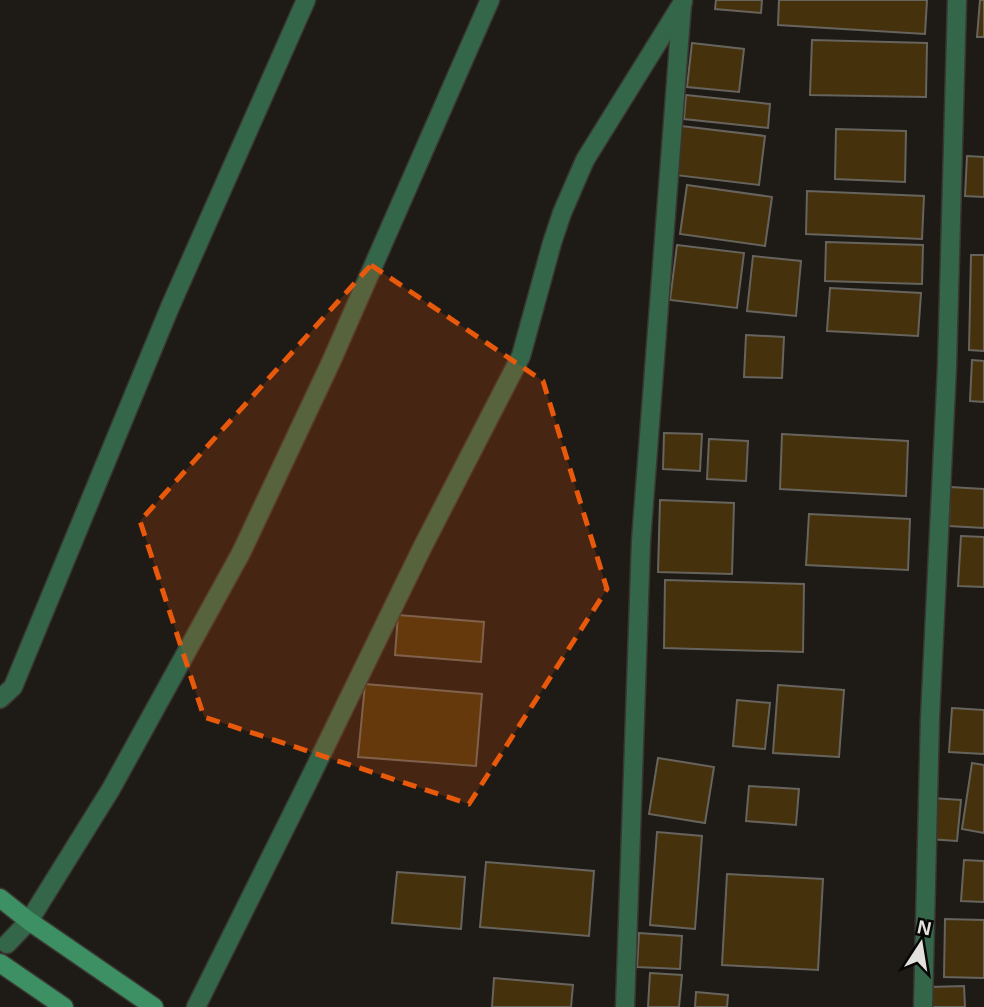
<svg xmlns="http://www.w3.org/2000/svg" width="984" height="1007" viewBox="0 0 984 1007" font-family="Arial,sans-serif">
<rect width="100%" height="100%" fill="#1e1a15"/>
<!-- building -->
<g fill="#45310c" stroke="#67635d" stroke-width="2">
<path d="M716,0H762L761,13L715,9Z"/>
<path d="M779,0H927L925,34L778,25Z"/>
<path d="M980,0H984V37H977Z"/>
<path d="M812,40L927,43L926,97L810,95Z"/>
<path d="M692,43L744,49L739,92L687,87Z"/>
<path d="M686,95L770,104L768,128L684,119Z"/>
<path d="M681,126L765,136L759,185L675,175Z"/>
<path d="M836,129L906,131L905,182L835,179Z"/>
<path d="M967,156L984,157V197L965,196Z"/>
<path d="M687,185L772,197L765,246L680,234Z"/>
<path d="M807,191L924,196L922,239L806,234Z"/>
<path d="M826,242L923,245L922,284L825,281Z"/>
<path d="M677,245L744,253L737,308L670,300Z"/>
<path d="M971,255H984V351L969,350Z"/>
<path d="M753,256L801,261L796,316L747,311Z"/>
<path d="M830,288L921,293L918,336L827,331Z"/>
<path d="M746,335L784,337L782,378L744,377Z"/>
<path d="M972,360L984,361V402L970,401Z"/>
<path d="M664,433L702,434L700,471L663,469Z"/>
<path d="M782,434L908,441L906,496L780,489Z"/>
<path d="M709,439L748,441L746,481L707,479Z"/>
<path d="M950,487L984,489V528L949,526Z"/>
<path d="M660,500L734,503L732,574L658,572Z"/>
<path d="M809,514L910,519L908,570L806,565Z"/>
<path d="M961,536L984,537V587L958,586Z"/>
<path d="M665,580L804,584L803,652L664,648Z"/>
<path d="M398,615L484,622L481,662L395,655Z"/>
<path d="M365,684L482,694L476,766L358,757Z"/>
<path d="M778,685L844,690L839,757L773,753Z"/>
<path d="M737,700L770,703L765,749L733,746Z"/>
<path d="M952,708L984,710V754L949,752Z"/>
<path d="M658,758L714,767L705,823L649,814Z"/>
<path d="M972,763L984,765V833L962,829Z"/>
<path d="M749,786L799,789L796,825L746,821Z"/>
<path d="M932,798L961,800L957,841L929,839Z"/>
<path d="M657,832L702,836L695,929L650,925Z"/>
<path d="M964,860L984,861V902L961,901Z"/>
<path d="M486,862L594,871L589,936L480,927Z"/>
<path d="M397,872L465,877L461,929L392,923Z"/>
<path d="M727,874L823,879L818,970L722,965Z"/>
<path d="M945,919L984,920V978L944,977Z"/>
<path d="M639,933L682,936L680,969L637,967Z"/>
<path d="M650,973L682,975L679,1007H648Z"/>
<path d="M494,978L573,985L571,1007H492Z"/>
<path d="M964,986L965,1007H930L929,987Z"/>
<path d="M696,992L728,995L727,1007H695Z"/>
</g>
<g fill="none" stroke-linecap="round" stroke-linejoin="round">
<!-- street casing -->
<g stroke="#3a3631" stroke-width="21">
<g id="street">
<path d="M0,699L13,687L170,307L306,0"/>
<path d="M7,944L29,921L111,789L241,553L331,362L490,0"/>
<path d="M196,1007L307,784L423,546L521,356L552,243L562,213L585,160L683,2"/>
<path d="M625,1007L641,541L682,4"/>
<path d="M923,1007L930,718L947,367L957,0"/>
</g>
</g>
<!-- secondary casing -->
<g stroke="#3a3631" stroke-width="21">
<g id="secondary">
<path d="M0,898L29,921L154,1007"/>
<path d="M0,963L64,1007"/>
</g>
</g>
<!-- street -->
<use href="#street" stroke="#34664a" stroke-width="18"/>
<!-- secondary -->
<use href="#secondary" stroke="#3d9064" stroke-width="18"/>
</g>
<!-- marked area -->
<path fill="#e8590c" fill-opacity="0.2" stroke="#e8590c" stroke-width="5" stroke-dasharray="14 9" stroke-linejoin="round" d="M371,265L543,381L607,589L469,804L204,717L140,521Z"/>
<!-- north arrow -->
<g transform="translate(921 944) rotate(12)" stroke="#070604" stroke-width="5" paint-order="stroke">
<path d="M0-5L12 26L0 18L-12 26Z" fill="#e3e1dd"/>
<text y="-10" font-size="19" font-weight="bold" text-anchor="middle" fill="#e3e1dd">N</text>
</g>
</svg>
